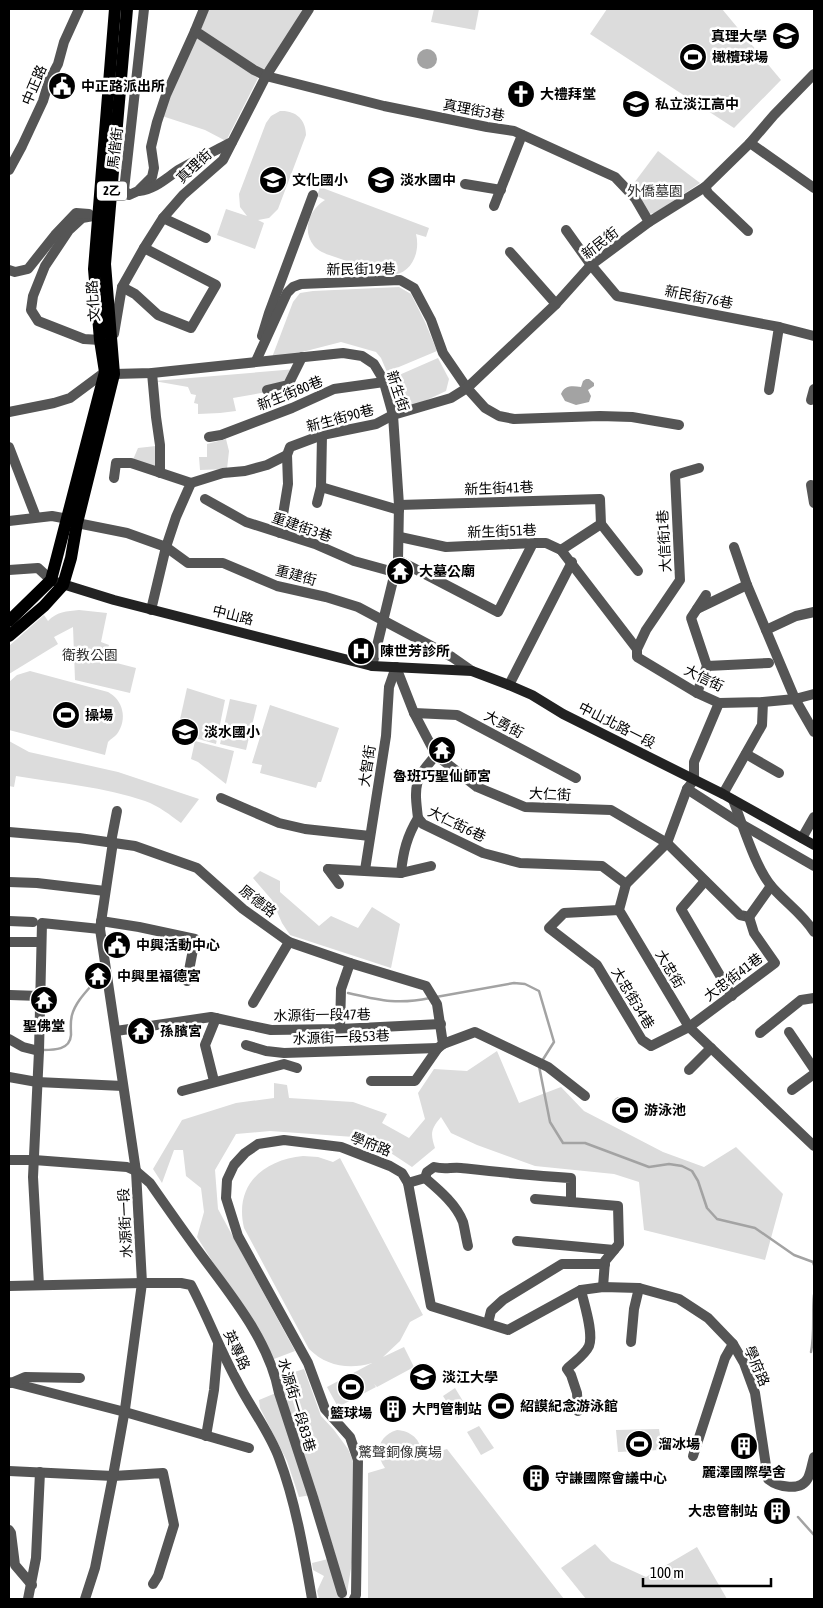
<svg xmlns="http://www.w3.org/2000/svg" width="823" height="1608" viewBox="0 0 823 1608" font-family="'Asap Condensed','Noto Sans TC',sans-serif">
<rect width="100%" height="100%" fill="#fff"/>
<!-- green -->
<g fill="#dcdcdc">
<path d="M208,9H309L266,68L260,70L201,30Z"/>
<path d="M434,9H479L475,30L431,22Z"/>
<path d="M607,9H722L781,80L734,128L590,34Z"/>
<path d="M195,37L258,78L226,141L205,130L162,116Z"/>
<path d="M280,111C295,110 306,119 306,135L278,209L269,218L258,220L264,223L255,249L217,235L226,209L247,216L240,207L239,194L266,123L271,116Z"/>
<path d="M658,151L700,183L655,213L648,214L631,187Z"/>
<path d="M320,187L429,228L426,237L416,234C421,254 410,278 385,275C373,273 360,266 349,262C338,257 322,255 314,246C301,230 310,209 325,200L317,196Z"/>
<path d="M399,287L411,294L425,322L437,351L387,372L381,358L376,352L341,342L271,360L293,302L300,293L313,291Z"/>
<path d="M438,358L449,379L446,391L395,415L390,379Z"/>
<path d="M296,369L278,390L233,398L236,411L220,413L198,414V404L194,403L196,395L191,394L188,387L154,381Z"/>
<path d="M226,439L229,451L227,469L200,470L199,457H207V444Z"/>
<path d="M156,446V470L132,462L138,448Z"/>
<path d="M79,610L107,613L101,642L109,645L105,660L136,668L130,693L75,680L73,627L54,637L58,644L9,674V646L44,615L48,621C56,612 67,611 79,610Z"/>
<path d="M30,671L108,692C123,700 128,719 117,734C115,737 110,739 108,742C107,746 106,751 105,755L9,730V682L17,675Z"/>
<path d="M187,688L225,700L216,744L177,733Z"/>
<path d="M230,699L257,705L246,750L220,744Z"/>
<path d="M270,705L339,728L321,782H318L316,788L260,773L262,765L252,763Z"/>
<path d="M9,741L29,752L118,772L199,799L181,823C170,815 159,806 145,801C105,787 58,783 16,776L14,787L9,786Z"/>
<path d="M195,741L234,751L226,784L198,762L191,759Z"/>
<path d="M260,871L280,881V892L319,926L331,916L358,928L372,907L400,924L391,968L290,935L282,923L272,900L253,878Z"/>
<path d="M497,1051L519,1103L561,1087L584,1111L663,1152L704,1167L736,1147L783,1194L765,1260L644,1230L639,1182L614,1174L535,1166L477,1145L451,1133L441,1117C431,1129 430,1133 435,1148L412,1167L368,1138L270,1131L236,1134L215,1170L218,1209L295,1351L274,1359L197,1237L204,1212L201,1188L186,1176L183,1150H174L162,1183L153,1169L182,1120L236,1103L274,1098V1083L287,1085L289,1098L353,1102L387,1114L382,1123L409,1138L425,1119L418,1093L434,1069L467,1071Z"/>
<path d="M303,1156L318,1157L333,1162L340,1158L423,1315L410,1322L400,1341L383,1357L404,1347L414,1367L377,1387L374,1384L376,1387L338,1407L327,1387L372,1363C349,1370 326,1366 309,1349L244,1228C234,1185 263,1160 303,1156Z"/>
<path d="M304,1369L321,1416L334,1430L348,1449L353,1461L352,1562L346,1599H319L317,1591L324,1576L313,1570L312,1563L336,1557L317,1494L299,1497L287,1461L260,1408L259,1400L283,1390L281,1376Z"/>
<path d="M455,1388L469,1411L457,1418L443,1396Z"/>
<path d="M479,1426L494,1448L481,1455L467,1432Z"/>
<path d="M659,1429L662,1447L660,1450L618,1452L616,1430Z"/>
<path d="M397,1430C412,1431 423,1441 421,1457L447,1449L564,1599H368V1473L385,1468C374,1453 378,1436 397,1430Z"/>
<path d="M595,1544L611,1561L646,1577L697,1547L727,1599H586L561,1568Z"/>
</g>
<!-- water -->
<g fill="#a3a3a3">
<circle cx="427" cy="59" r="10"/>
<path d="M586,379H589L594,383V386L588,390L591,396L589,402L576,405L565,401L561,394C565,385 572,386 581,387L583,381Z"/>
<path d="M618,1097L622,1098L637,1113L628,1122C622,1115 605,1104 618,1097Z"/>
</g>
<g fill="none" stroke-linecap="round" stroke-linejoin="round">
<!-- stream -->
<g stroke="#a3a3a3" stroke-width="2.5">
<path d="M348,993C379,1000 397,1005 430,998"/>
<path d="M436,997L514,983L525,984L539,991L554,1042L542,1061"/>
<path d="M43,1050C54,1050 70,1050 71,1035C71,1029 70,1022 72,1015C75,1004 83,995 91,986"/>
<path d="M539,1066L550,1122L563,1143H585L649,1167L669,1164L682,1166L692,1171L698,1181L707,1208L717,1219L755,1228L794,1255L813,1262L814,1265"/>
<path d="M811,1352C815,1333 812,1314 814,1295"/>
<path d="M798,1517L814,1535"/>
</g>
<!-- minor -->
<g stroke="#555" stroke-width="10">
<path d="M144,9L124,190L129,195L138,191L152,177L154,168L151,147L157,122L166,95L195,31"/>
<path d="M204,9L195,31L254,70L266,76L384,106L487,127L514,131L615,177L635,198L649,222"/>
<path d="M750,143L814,188"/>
<path d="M9,170L22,146L43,101L49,81L58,64L64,42L79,9"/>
<path d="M465,184L501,190"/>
<path d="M705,187L708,193L748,231"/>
<path d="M139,191C156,189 166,178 180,169C197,159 215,151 232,142"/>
<path d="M494,206L522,135"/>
<path d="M99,215L82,218L69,230L45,266L33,296L31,310L38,321L84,339L100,340"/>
<path d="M163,218L206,238"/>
<path d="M566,230L591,265L617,296L779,327L814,336"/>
<path d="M510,252L556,304"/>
<path d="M9,270L15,272L28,269L55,235L76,213L89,214"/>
<path d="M122,287L135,294L158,315L191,328L216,285L144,248"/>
<path d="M114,334L122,287L144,248L163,218L183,195L223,160L266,76L309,9"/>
<path d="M262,336L269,313L313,195"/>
<path d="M256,361L287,293L293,287L301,284L400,280L414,288L431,320L443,353L467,388L485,408L499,416L514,419L600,416L632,417L679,425"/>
<path d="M152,373L156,417L160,445V473"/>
<path d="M267,390L288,385L302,357"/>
<path d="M769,390L779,327"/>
<path d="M811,400L814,389"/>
<path d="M9,412L54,403L70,398L105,372L114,374L152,373L343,353L362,356L374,364L383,379L393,415L399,505L398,560L372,666"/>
<path d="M209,437L221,435L292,408L334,389L384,382"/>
<path d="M9,447L36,517"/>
<path d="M114,478L116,463H131L191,483L176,517L166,547L151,610"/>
<path d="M191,483L223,473L245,471L267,465L287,455"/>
<path d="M811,485L814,503"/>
<path d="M321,487L399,510"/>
<path d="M205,499L246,522L315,544L354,561L394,572"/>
<path d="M317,503L321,487L322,435"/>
<path d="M399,505L600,499L601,524L561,550"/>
<path d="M9,521L52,516L68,519"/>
<path d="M77,523L127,533L166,547L188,563H223L277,586L326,597L358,607L452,657L472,671"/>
<path d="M601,524L638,571"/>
<path d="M280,533L288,484L287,455L290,447L322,435L376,424L393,415L451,398L467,388L556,304L591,265L649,222L705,187L750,143L774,115L814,74"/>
<path d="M400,537L446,547L533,543H546L561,550L637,649V657L697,693L719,703L763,702L795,699L814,732"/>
<path d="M734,547L747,585L795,699L814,694"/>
<path d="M398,560L498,612L533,543"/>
<path d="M9,570L38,568L51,580"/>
<path d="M697,609L747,585"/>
<path d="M766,630L796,616L814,612"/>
<path d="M637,649L646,630L680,580L675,475L699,468"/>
<path d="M707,666L769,663"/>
<path d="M396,667L414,713L436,755L477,787L525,807L611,810L667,843L740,915L749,917"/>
<path d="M509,685L572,562"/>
<path d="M697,693L707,666L691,618L706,595"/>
<path d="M719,703L694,762V780L687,789L667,843L626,884L619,910L689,1027L814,1146"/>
<path d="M414,713L457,715L576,778"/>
<path d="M746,754L779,773"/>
<path d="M687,789L743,825L814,866"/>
<path d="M723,794L762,725L763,702"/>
<path d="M221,798L279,823L305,829L370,836"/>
<path d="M733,800C743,825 755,867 772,887C786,903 803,914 814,932"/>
<path d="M418,818C414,785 414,780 436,755"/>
<path d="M9,832L79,838L135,846L197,868L243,909L289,942L350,963L426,986L437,1004L443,1044L438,1048L415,1081H371"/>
<path d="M802,838L814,817"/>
<path d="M111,842L117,811"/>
<path d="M431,866L401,873C403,852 407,836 418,818L423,824L483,853L520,863L602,866L626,884"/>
<path d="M328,869L401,873"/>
<path d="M328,869L339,884"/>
<path d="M365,870L386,736L389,687L396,667"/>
<path d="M705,881L681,909L732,996"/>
<path d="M9,882L37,883L105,891"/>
<path d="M619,910L564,913L549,928L597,965L642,1040L651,1046L689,1027L775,963L754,933L749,917"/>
<path d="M749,917L771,886"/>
<path d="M9,921L33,922"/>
<path d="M101,921L139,927L195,939L187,981"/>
<path d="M9,942H41"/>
<path d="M10,995L40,996"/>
<path d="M253,1003L289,942"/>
<path d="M340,1029L341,989L350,963"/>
<path d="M116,1031L211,1017L271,1030L340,1029L441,1024"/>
<path d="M789,1032L814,1069"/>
<path d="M760,1033L801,1000L814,998"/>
<path d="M9,1039L23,1047L39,1051"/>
<path d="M443,1044L475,1032L548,1067L585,1096"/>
<path d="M246,1045L266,1051L284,1053L438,1048"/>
<path d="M689,1070L711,1048"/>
<path d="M9,1077L37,1082L123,1086"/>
<path d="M214,1081L205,1045L216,1018"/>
<path d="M792,1090L814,1074"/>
<path d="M182,1091L284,1064L297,1068"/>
<path d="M9,1160H34L127,1167L136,1171L150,1183C166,1206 182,1229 199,1252C230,1294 269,1340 279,1393L313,1497L342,1593"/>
<path d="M425,1178C439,1190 456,1204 463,1222C465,1230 466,1238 468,1246"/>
<path d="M408,1183L425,1178L427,1172L434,1167C445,1170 451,1167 461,1168C498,1172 534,1176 571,1178V1202L618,1206L619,1244L605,1261L603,1287"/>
<path d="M535,1199L571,1202"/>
<path d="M517,1241L614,1250"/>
<path d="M39,1285L33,1177L39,1051L42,923L100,929"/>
<path d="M9,1286L142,1283H181L191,1285C208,1317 220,1350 237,1381C250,1407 269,1431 279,1458C296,1503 304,1552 312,1599"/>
<path d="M488,1323L491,1311L503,1300L562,1264H605"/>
<path d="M631,1342L634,1309L639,1288"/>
<path d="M9,1382L125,1412L249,1448"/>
<path d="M11,1383L25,1377L80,1378"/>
<path d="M578,1411L577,1393L571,1375L567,1369C574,1362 585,1355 589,1346C594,1333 584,1304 581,1290"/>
<path d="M206,1436L214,1390L218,1345"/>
<path d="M693,1456L725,1358L733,1344"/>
<path d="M9,1471L113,1476L163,1473L174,1525L158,1576L153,1584"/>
<path d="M9,1530L11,1533L15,1565L32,1585"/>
<path d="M28,1599L36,1558L40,1472"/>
<path d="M354,1599L356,1595L358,1460L350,1437L325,1409L308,1363L238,1236L226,1198L227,1180L234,1165L245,1153L258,1144L284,1140L341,1147L390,1166L402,1173L408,1183L431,1306L508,1330L581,1290L603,1287L639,1288L679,1299L708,1318L733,1344L744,1363L755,1393L768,1479C778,1487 801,1492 808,1478C811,1472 812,1464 814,1457"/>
</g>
<!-- tertiary -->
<path stroke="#555" stroke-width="10" d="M85,1599L95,1568L113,1476L125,1409L142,1283L136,1171L100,929L113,842"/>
<!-- secondary -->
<path stroke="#222" stroke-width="10" d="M56,582L114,600L372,666L472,671L509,685L532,695L563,714L723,794L814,845"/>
<!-- primary -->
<g stroke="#000" stroke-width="12">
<path d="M9,621L51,580L105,372L100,340L94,269L115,9"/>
<path d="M9,636L44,606L63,585L71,558L77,523L114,374L105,264L127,9"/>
</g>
</g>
<!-- icons -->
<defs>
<g id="university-disc" transform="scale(1.4375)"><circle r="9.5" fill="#000" stroke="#fff"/><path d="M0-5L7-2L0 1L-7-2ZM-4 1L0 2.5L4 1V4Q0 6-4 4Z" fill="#fff"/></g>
<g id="stadium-disc" transform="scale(1.4375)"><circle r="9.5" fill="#000" stroke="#fff"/><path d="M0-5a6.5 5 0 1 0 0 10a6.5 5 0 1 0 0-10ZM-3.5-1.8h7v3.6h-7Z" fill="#fff"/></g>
<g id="civic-disc" transform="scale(1.4375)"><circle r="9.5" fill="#000" stroke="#fff"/><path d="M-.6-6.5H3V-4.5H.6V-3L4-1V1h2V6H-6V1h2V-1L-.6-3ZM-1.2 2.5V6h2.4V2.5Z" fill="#fff"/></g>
<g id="church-disc" transform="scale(1.4375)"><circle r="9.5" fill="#000" stroke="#fff"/><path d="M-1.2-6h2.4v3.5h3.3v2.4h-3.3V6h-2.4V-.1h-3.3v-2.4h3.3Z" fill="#fff"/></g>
<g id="school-disc" transform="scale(1.4375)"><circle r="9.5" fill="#000" stroke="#fff"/><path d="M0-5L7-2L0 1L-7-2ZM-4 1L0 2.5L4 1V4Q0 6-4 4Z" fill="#fff"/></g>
<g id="temple-disc" transform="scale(1.4375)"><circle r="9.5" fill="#000" stroke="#fff"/><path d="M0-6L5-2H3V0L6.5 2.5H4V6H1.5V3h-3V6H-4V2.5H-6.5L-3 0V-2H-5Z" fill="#fff"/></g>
<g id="hospital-disc" transform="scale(1.4375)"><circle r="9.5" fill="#000" stroke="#fff"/><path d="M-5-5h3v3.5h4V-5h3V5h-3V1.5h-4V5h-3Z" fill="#fff"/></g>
<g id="building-disc" transform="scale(1.4375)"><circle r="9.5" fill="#000" stroke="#fff"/><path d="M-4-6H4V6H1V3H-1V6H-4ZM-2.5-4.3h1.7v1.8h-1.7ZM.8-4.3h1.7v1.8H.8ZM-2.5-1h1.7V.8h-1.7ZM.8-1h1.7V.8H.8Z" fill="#fff"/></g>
</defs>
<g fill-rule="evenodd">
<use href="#university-disc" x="786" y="36"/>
<use href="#stadium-disc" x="693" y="57"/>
<use href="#civic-disc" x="62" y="86"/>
<use href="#church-disc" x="521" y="94"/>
<use href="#school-disc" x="636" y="104"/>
<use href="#school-disc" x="273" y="180"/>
<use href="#school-disc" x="381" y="180"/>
<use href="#temple-disc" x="400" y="571"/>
<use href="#hospital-disc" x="361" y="651"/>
<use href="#stadium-disc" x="66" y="715"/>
<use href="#school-disc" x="185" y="732"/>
<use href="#temple-disc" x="442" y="750"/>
<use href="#civic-disc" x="117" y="945"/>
<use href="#temple-disc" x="98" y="976"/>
<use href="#temple-disc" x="44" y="1000"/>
<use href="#temple-disc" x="141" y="1031"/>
<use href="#stadium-disc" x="625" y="1110"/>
<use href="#university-disc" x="423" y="1377"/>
<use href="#stadium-disc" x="351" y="1387"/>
<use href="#stadium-disc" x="501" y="1406"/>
<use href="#building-disc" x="393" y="1409"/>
<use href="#stadium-disc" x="639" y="1444"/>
<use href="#building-disc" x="744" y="1446"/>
<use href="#building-disc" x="536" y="1478"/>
<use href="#building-disc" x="777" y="1511"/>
</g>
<g text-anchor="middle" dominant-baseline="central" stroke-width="5" stroke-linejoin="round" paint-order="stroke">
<!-- shield labels -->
<rect fill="#fff" stroke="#4c4c4c" stroke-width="1" x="97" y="181.5" width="30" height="19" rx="4"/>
<g font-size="12" font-weight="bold" fill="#000">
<text x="112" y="191">2乙</text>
</g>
<!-- poi labels -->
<g font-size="14" font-weight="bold" fill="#000" stroke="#fff" text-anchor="start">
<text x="767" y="36" text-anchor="end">真理大學</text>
<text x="712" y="57">橄欖球場</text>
<text x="81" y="86">中正路派出所</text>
<text x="540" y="94">大禮拜堂</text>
<text x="655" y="104">私立淡江高中</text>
<text x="292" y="180">文化國小</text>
<text x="400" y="180">淡水國中</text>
<text x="419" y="571">大墓公廟</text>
<text x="380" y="651">陳世芳診所</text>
<text x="85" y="715">操場</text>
<text x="204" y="732">淡水國小</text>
<text x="442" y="776" text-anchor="middle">魯班巧聖仙師宮</text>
<text x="136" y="945">中興活動中心</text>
<text x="117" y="976">中興里福德宮</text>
<text x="44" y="1026" text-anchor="middle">聖佛堂</text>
<text x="160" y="1031">孫臏宮</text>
<text x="644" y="1110">游泳池</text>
<text x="442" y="1377">淡江大學</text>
<text x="520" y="1406">紹謨紀念游泳館</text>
<text x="412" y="1409">大門管制站</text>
<text x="351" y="1413" text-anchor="middle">籃球場</text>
<text x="658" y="1444">溜冰場</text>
<text x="744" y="1472" text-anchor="middle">麗澤國際學舍</text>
<text x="555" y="1478">守謙國際會議中心</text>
<text x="758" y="1511" text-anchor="end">大忠管制站</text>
</g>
<!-- street labels -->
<g font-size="14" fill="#000" stroke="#fff">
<text transform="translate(34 85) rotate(-67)">中正路</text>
<text transform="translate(474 110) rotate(11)">真理街3巷</text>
<text transform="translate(115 148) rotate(-83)">馬偕街</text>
<text transform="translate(194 166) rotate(-43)">真理街</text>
<text transform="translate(600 243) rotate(-38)">新民街</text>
<text transform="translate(361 269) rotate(-1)">新民街19巷</text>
<text transform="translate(699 297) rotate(11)">新民街76巷</text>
<text transform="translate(93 301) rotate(-94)">文化路</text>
<text transform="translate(398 391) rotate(72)">新生街</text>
<text transform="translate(290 393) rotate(-22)">新生街80巷</text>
<text transform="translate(340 418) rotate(-15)">新生街90巷</text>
<text transform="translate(499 488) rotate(-2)">新生街41巷</text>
<text transform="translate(302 527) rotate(19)">重建街3巷</text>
<text transform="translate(502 531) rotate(-2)">新生街51巷</text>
<text transform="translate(664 541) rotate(-93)">大信街1巷</text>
<text transform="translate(296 575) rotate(15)">重建街</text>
<text transform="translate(233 615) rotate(14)">中山路</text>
<text transform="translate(704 678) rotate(26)">大信街</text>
<text transform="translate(504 724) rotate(28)">大勇街</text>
<text transform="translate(617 725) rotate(27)">中山北路一段</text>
<text transform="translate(367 766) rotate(-81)">大智街</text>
<text transform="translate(550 794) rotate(3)">大仁街</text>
<text transform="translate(457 824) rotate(26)">大仁街6巷</text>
<text transform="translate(258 901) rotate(38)">原德路</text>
<text transform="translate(670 969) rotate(59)">大忠街</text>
<text transform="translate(733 977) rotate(-37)">大忠街41巷</text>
<text transform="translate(633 998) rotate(59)">大忠街34巷</text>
<text transform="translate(322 1015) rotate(-1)">水源街一段47巷</text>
<text transform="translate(341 1037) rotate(-2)">水源街一段53巷</text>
<text transform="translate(371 1144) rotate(21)">學府路</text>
<text transform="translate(125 1223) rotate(-93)">水源街一段</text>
<text transform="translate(237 1350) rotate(65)">英專路</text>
<text transform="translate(757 1366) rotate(67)">學府路</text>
<text transform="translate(297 1405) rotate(73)">水源街一段83巷</text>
</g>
<!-- park labels -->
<g font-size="14" fill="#333" stroke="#fff">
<text x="655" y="191">外僑墓園</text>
<text x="90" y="655">衛教公園</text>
<text x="400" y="1452">驚聲銅像廣場</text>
</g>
</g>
<!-- border -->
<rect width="823" height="1608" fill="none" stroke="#000000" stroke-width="20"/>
<!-- scale -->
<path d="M643 1578v8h128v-8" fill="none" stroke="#000000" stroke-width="2.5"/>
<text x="650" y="1578" font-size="15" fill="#000000" stroke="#ffffff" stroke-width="4" paint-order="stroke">100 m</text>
</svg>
